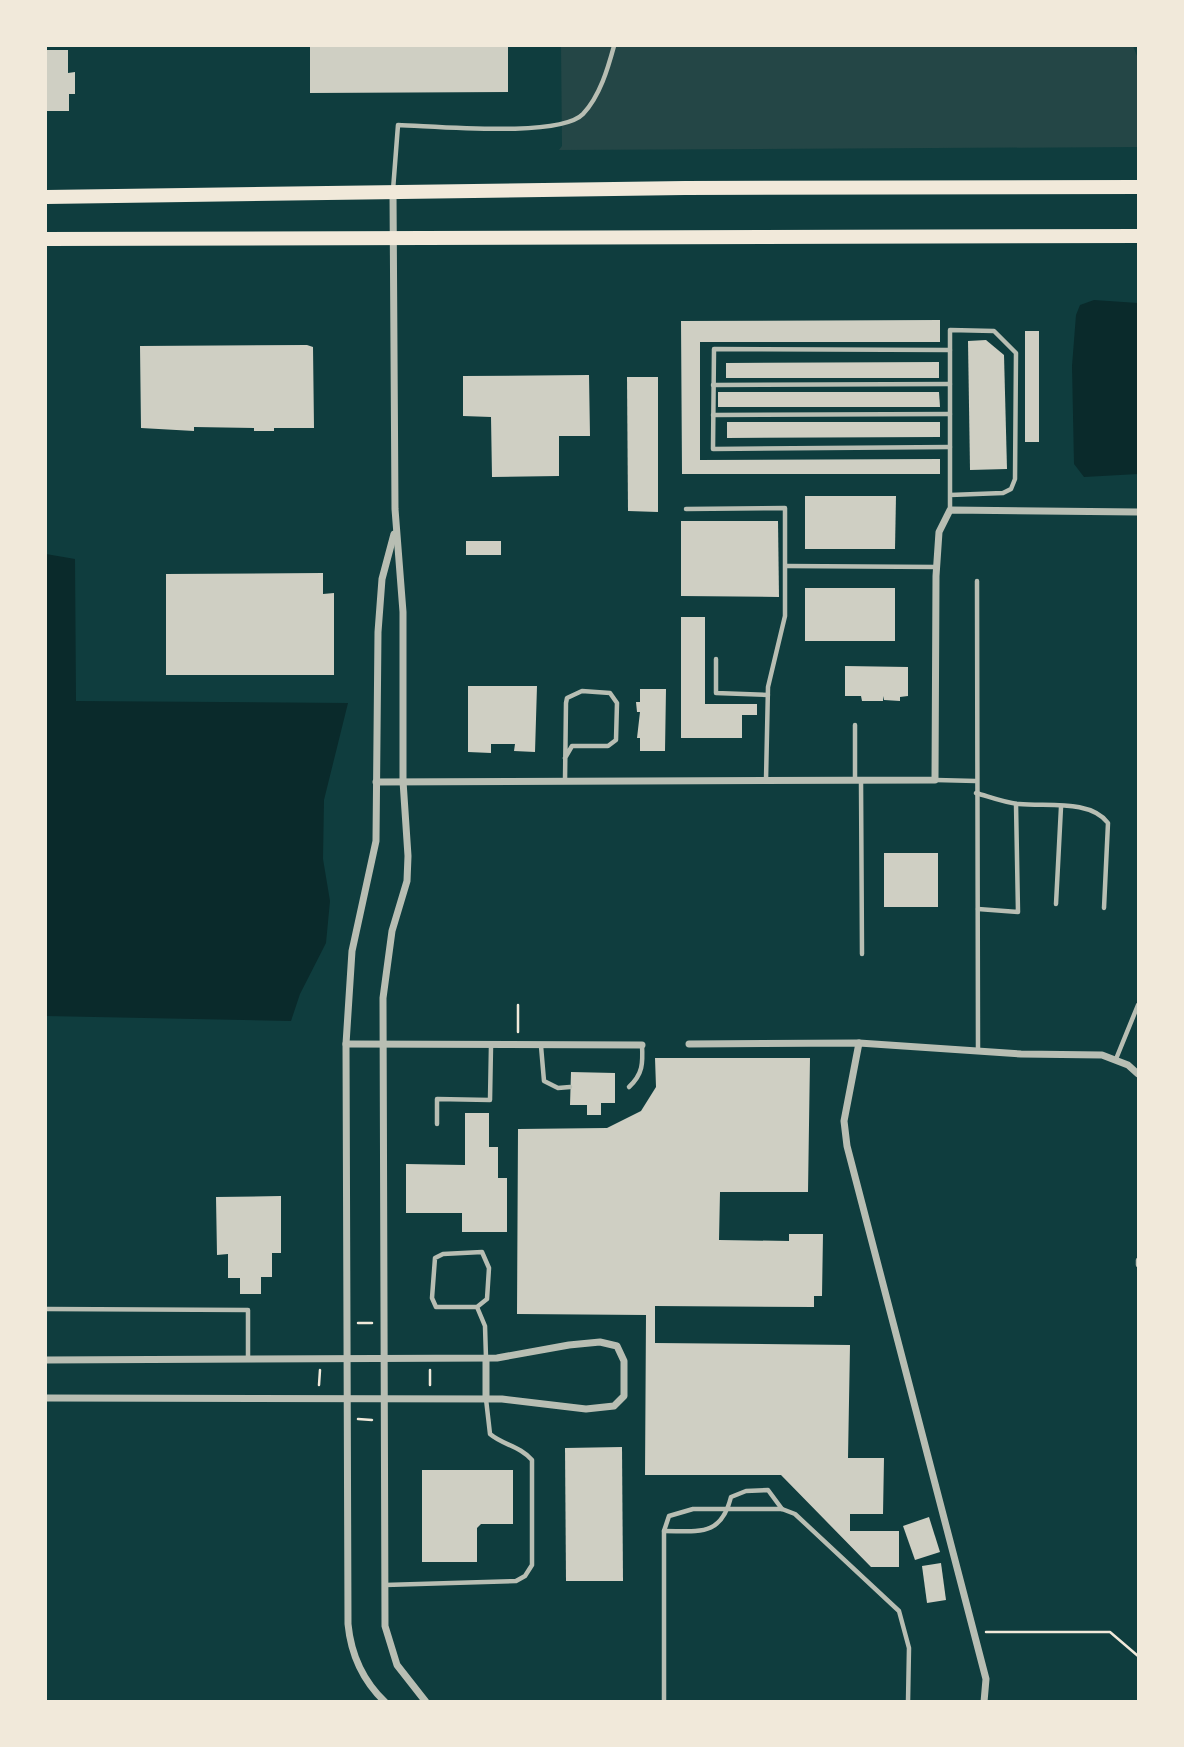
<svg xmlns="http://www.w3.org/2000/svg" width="1184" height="1747" viewBox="0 0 1184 1747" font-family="Barlow,sans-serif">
<rect width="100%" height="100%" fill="#0f3d3e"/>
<!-- green -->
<path fill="#244646" d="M561,46H1133L1137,56L1138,147L559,150L562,146Z"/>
<!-- water -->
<g fill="#0a2a2b">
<path d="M1094,300L1138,303V474L1084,477L1074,464L1072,366L1076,315L1080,305Z"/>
<path d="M46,554L75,559L76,701L348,703L324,800L323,859L330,901L326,943L300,994L291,1021L46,1016Z"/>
</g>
<!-- building -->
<g fill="#cfcfc3">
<path d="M310,46H508V92L310,93Z"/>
<path d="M46,50H68V73L75,72V94H69V111H46Z"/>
<path d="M940,320V342H700V460L940,459V474H682L681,321Z"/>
<rect x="1025" y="331" width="14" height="111"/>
<path d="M986,340L1004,355L1007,469L970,470L968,341Z"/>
<path d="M307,345L313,347L314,428H274V431H254V428L194,427V431L141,428L140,346Z"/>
<path d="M939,362V378H726V363Z"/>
<path d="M589,375L590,436H559V476L492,477L491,417L463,416V376Z"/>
<path d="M627,377H658V512L628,511Z"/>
<path d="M718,392H939L940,407H718Z"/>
<path d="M727,422H940V437L727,438Z"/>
<path d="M805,496H896L895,549H805Z"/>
<path d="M681,521H778L779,597L681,596Z"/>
<rect x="466" y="541" width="35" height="14"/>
<path d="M323,573V594L334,593V675H166V574Z"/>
<rect x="805" y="588" width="90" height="53"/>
<path d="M681,617H705V704H757V715H742V738H681Z"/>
<path d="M845,666L908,667V696L900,697V701L884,700L883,696V701H862L861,696H845Z"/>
<path d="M468,686H537L535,752L514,751L515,744H491V753L468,752Z"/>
<path d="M640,689H666L665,751H640V738H637L640,712H637L636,702H640Z"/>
<rect x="884" y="853" width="54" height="54"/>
<path d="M655,1058H810L808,1192H720L719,1240L789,1241V1234H823L822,1296H814V1307L655,1306V1343L850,1345L848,1458H884L883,1514H850V1531H899V1567H871L781,1475H645L646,1315L517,1314L518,1129L607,1128L641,1111L656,1087Z"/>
<path d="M571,1072L615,1073V1103H601V1115H587V1105H570Z"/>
<path d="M465,1113H489V1147H498V1178H507V1232H462V1213H406V1164L465,1165Z"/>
<path d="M281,1196V1253H272V1277H261V1294H240V1278H228V1254L217,1255L216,1197Z"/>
<path d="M622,1447L623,1581H566L565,1448Z"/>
<path d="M422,1470H513V1524H481L477,1528V1562H422Z"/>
<path d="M929,1517L940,1552L915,1560L903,1526Z"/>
<path d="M941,1563L946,1600L927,1603L922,1566Z"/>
</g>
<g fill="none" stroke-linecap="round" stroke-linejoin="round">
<!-- path -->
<g stroke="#f1e9da" stroke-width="2.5">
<path d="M518,1005V1032"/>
<path d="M358,1323H372"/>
<path d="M319,1385L320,1370"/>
<path d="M430,1385V1370"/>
<path d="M358,1419L372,1420"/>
<path d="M986,1632H1110L1138,1656"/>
</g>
<!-- service -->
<g stroke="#b8beb3" stroke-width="4.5">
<path d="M393,190L398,125C435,126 560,138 583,114C600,96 608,68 614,46"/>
<path d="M950,350L714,349L713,449L950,447"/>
<path d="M713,385L950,384"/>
<path d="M713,415L950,414"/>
<path d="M686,509L785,508V616L768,687L766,780"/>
<path d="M950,510V330L994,331L1016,353L1015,479L1011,489L1003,493L950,495"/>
<path d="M786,566L937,567"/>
<path d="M977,581L978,1051"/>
<path d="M716,659V693L768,695"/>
<path d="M855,780V725"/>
<path d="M936,780L976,781"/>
<path d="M565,781L566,703L567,698L582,691L610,693L617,703L616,740L608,746H572L565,758"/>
<path d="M861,781L862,954"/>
<path d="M976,793C990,797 1005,803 1019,804C1046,807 1090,799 1108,823L1104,908"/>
<path d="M1056,904L1061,807"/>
<path d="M978,909L1018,912L1016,804"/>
<path d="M541,1046L544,1081L558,1088L570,1087"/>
<path d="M1116,1059L1138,1005"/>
<path d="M629,1087C643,1074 643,1063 642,1045"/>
<path d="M437,1124V1099L490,1100L491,1046"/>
<path d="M1138,1260V1265"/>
<path d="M477,1307L487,1299L489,1268L482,1252L443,1254L435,1258L432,1298L436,1307H477L485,1326L486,1358"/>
<path d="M46,1309L248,1310V1359"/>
<path d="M664,1531C699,1531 721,1537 731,1497L746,1491L768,1490L782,1509"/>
<path d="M385,1585L516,1581L525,1576L532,1565V1460C520,1446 503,1445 490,1434L486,1399"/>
<path d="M664,1702V1531L669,1516L693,1509H782L795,1514L899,1611L909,1648L908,1702"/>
</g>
<!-- minor -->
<g stroke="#b8beb3" stroke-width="7">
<path d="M393,192L395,509L403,612V781L408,856L407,881L392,931L383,998L385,1626L397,1665L426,1702"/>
<path d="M376,782L935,780L936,576L939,532L950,510L1138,512"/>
<path d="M859,1043L844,1121L847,1146L986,1679L984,1702"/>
<path d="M346,1044L642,1045"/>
<path d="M689,1044L859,1043L1021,1054L1102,1055L1128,1065L1138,1074"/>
<path d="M46,1360L497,1358L569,1345L600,1342L617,1346L624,1361V1396L614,1406L586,1409L502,1399L46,1398"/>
<path d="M486,1399V1359"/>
<path d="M385,1702C362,1680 351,1655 348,1624L346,1044L352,951L376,841L378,632L382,579L394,534"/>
</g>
<!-- primary -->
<g stroke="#f1e9da" stroke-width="14">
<path d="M46,197L685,188L1138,187"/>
<path d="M46,239L1138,236"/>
</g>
</g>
<!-- border -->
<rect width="1184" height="1747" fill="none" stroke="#f1e9da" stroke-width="94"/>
</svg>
